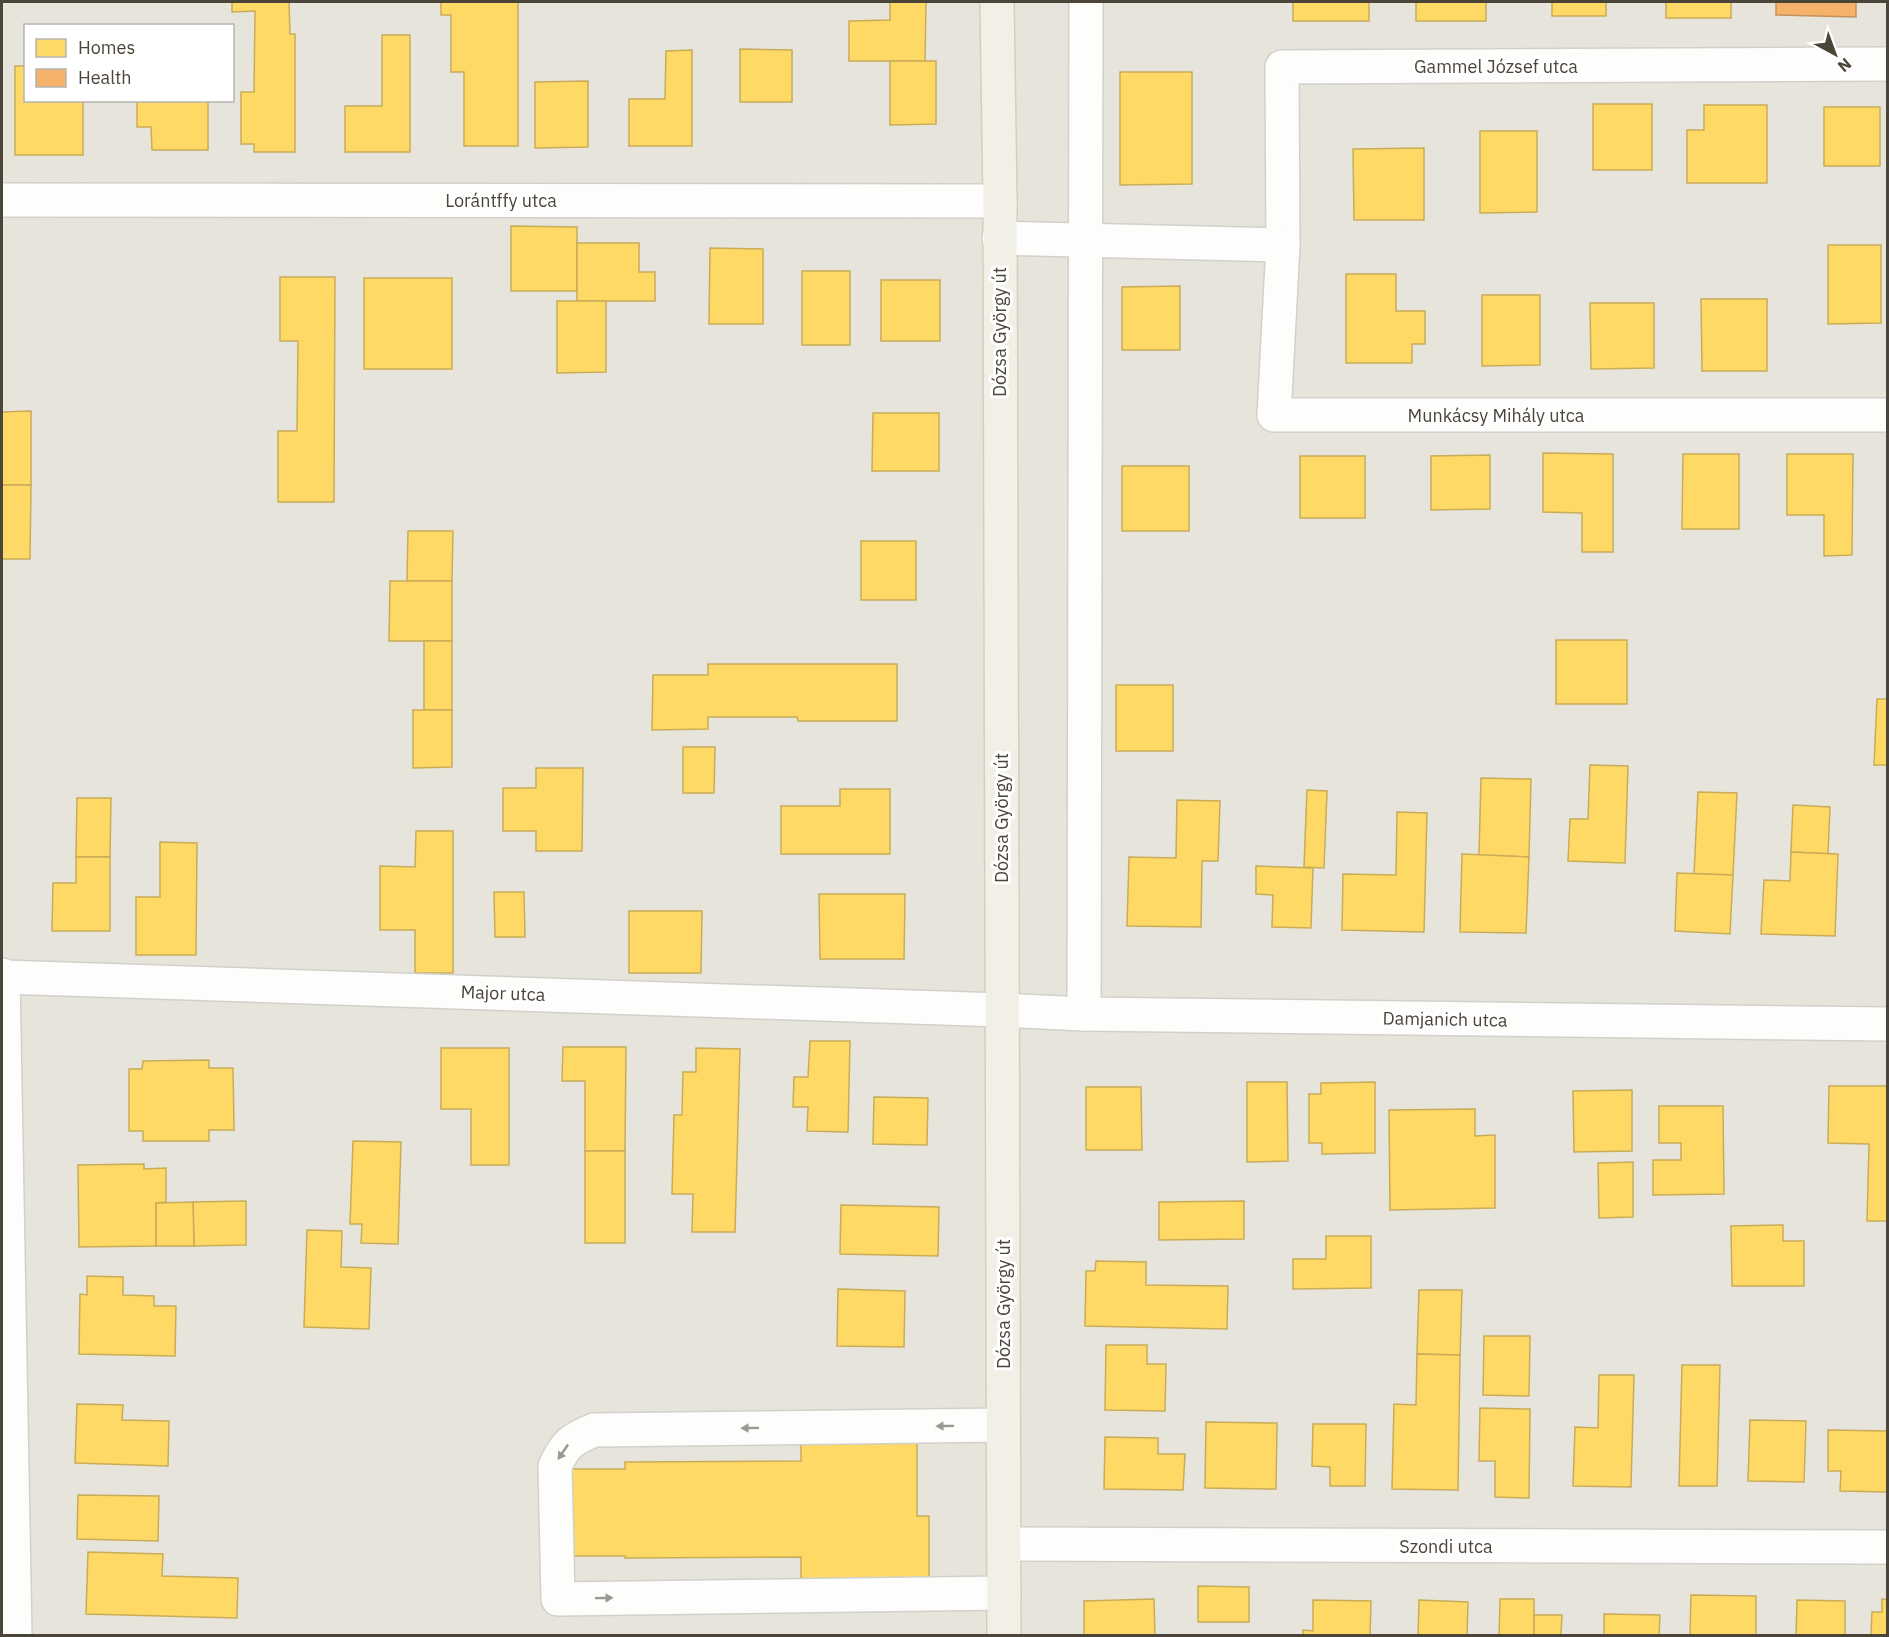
<svg xmlns="http://www.w3.org/2000/svg" width="1889" height="1637" viewBox="0 0 1889 1637" font-family="'IBM Plex Sans',sans-serif">
<rect width="100%" height="100%" fill="#f4f2ee"/>
<!-- residential -->
<path fill="#e7e4dc" fill-rule="evenodd" d="M2,2H1887V1635H2ZM26,26H232V100H26Z"/>
<!-- homes -->
<g fill="#ffd966" stroke="#c9ac58" stroke-width="1.5">
<path d="M232,2H289L290,34H295V152H254V144H241V92H254L255,11L232,12Z"/>
<path d="M441,2H518V146H464V72H451V15H441Z"/>
<path d="M890,2H926L925,61H849V21L890,20Z"/>
<rect x="1293" y="2" width="76" height="19"/>
<rect x="1416" y="2" width="70" height="19"/>
<rect x="1552" y="2" width="54" height="14"/>
<rect x="1666" y="2" width="65" height="16"/>
<path d="M382,35H410V152H345V106H382Z"/>
<path d="M740,49L792,50V102H740Z"/>
<path d="M692,50V146H629V99H665L666,51Z"/>
<path d="M890,61H936V124L890,125Z"/>
<path d="M15,66H26V100H83V155H15Z"/>
<path d="M1120,72H1192V184L1120,185Z"/>
<path d="M588,81V147L535,148V82Z"/>
<path d="M137,100H208V150H152L151,127H137Z"/>
<rect x="1593" y="104" width="59" height="66"/>
<path d="M1704,105H1767V183H1687V130H1704Z"/>
<rect x="1824" y="107" width="56" height="59"/>
<path d="M1480,131H1537V212L1480,213Z"/>
<path d="M1424,148V220H1354L1353,149Z"/>
<path d="M511,226L577,227V291H511Z"/>
<path d="M577,243H639V272H655V301H577Z"/>
<path d="M1828,245H1881V323L1828,324Z"/>
<path d="M710,248L763,249V324H709Z"/>
<rect x="802" y="271" width="48" height="74"/>
<path d="M1346,274H1396V311H1425V344H1412V363H1346Z"/>
<path d="M280,277H335L334,502H278V431H297L298,341H280Z"/>
<rect x="364" y="278" width="88" height="91"/>
<rect x="881" y="280" width="59" height="61"/>
<path d="M1180,286V350H1122V287Z"/>
<path d="M1482,295H1540V365L1482,366Z"/>
<path d="M1701,299H1767V371H1702Z"/>
<path d="M557,301H606V372L557,373Z"/>
<path d="M1590,303H1654V368L1591,369Z"/>
<path d="M31,411V485H2V412Z"/>
<path d="M873,413H939V471H872Z"/>
<path d="M1543,453L1613,454V552H1582V513L1543,512Z"/>
<path d="M1683,454H1739V529H1682Z"/>
<path d="M1787,454H1853L1852,555L1824,556V515H1787Z"/>
<path d="M1490,455V509L1431,510V456Z"/>
<rect x="1300" y="456" width="65" height="62"/>
<rect x="1122" y="466" width="67" height="65"/>
<path d="M2,485H31L30,559H2Z"/>
<path d="M408,531H453L452,581H407Z"/>
<rect x="861" y="541" width="55" height="59"/>
<path d="M390,581H452V641H389Z"/>
<rect x="1556" y="640" width="71" height="64"/>
<rect x="424" y="641" width="28" height="69"/>
<path d="M708,664H897V721H798L797,717H708V729L652,730L653,675H708Z"/>
<rect x="1116" y="685" width="57" height="66"/>
<path d="M1877,699H1888V765H1874Z"/>
<path d="M413,710H452V767L413,768Z"/>
<path d="M683,747H715L714,793H683Z"/>
<path d="M1590,765L1628,766L1625,863L1568,861L1570,819H1588Z"/>
<path d="M536,768H583L582,851H536V831H503V788H536Z"/>
<path d="M1481,778L1531,779L1529,857L1479,855Z"/>
<path d="M840,789H890V854H781V806H840Z"/>
<path d="M1307,790L1327,791L1324,868L1304,867Z"/>
<path d="M1698,792L1737,793L1733,875L1694,874Z"/>
<path d="M77,798H111L110,857H76Z"/>
<path d="M1177,800L1220,801L1218,861H1202L1201,927L1127,926L1129,857L1176,858Z"/>
<path d="M1793,805L1830,807L1828,854L1791,852Z"/>
<path d="M1397,812L1427,813L1424,932L1342,930L1343,874L1396,875Z"/>
<path d="M416,831H453V973H415V930H380V866L415,867Z"/>
<path d="M160,842L197,843L196,955H136V897H160Z"/>
<path d="M1791,852L1838,854L1835,936L1761,934L1764,880L1790,881Z"/>
<path d="M1462,854L1529,857L1526,933L1460,932Z"/>
<path d="M76,857H110V931H52L53,883H76Z"/>
<path d="M1256,866L1313,868L1311,928L1272,927L1273,895L1256,894Z"/>
<path d="M1677,873L1733,875L1730,934L1675,931Z"/>
<path d="M494,892H524L525,937H495Z"/>
<path d="M819,894H905L904,959H820Z"/>
<path d="M629,911H702L701,973H629Z"/>
<path d="M810,1041H850L848,1132L807,1131L808,1107H793L794,1077H808Z"/>
<path d="M563,1047H626L625,1151H585V1081H562Z"/>
<path d="M441,1048H509V1165H471V1109H441Z"/>
<path d="M696,1048L740,1049L735,1232H692L693,1194H672L674,1115H682L683,1072H696Z"/>
<path d="M209,1060V1068H233L234,1130H209V1141H143V1131H129V1069H142L143,1061Z"/>
<path d="M1247,1082H1287L1288,1161L1247,1162Z"/>
<path d="M1375,1082V1153L1322,1154V1143H1309V1094H1321V1083Z"/>
<path d="M1829,1086H1888V1221H1867L1869,1144L1828,1143Z"/>
<path d="M1086,1087H1141L1142,1150H1086Z"/>
<path d="M1632,1090V1151L1574,1152L1573,1091Z"/>
<path d="M874,1097L928,1098L927,1145L873,1144Z"/>
<path d="M1659,1106H1723L1724,1194L1653,1195V1160H1681V1143H1659Z"/>
<path d="M1475,1109V1136L1495,1135V1208L1390,1210L1389,1110Z"/>
<path d="M353,1141L401,1142L398,1244L361,1243L362,1224H350Z"/>
<rect x="585" y="1151" width="40" height="92"/>
<path d="M1633,1162V1217L1599,1218L1598,1163Z"/>
<path d="M144,1164V1169L166,1168V1202L156,1203V1246L79,1247L78,1165Z"/>
<path d="M246,1201V1245L194,1246L193,1202Z"/>
<path d="M1244,1201V1239L1159,1240V1202Z"/>
<path d="M193,1202L194,1246H156V1203Z"/>
<path d="M841,1205L939,1207L938,1256L840,1254Z"/>
<path d="M1783,1225V1241H1804V1286H1732L1731,1226Z"/>
<path d="M307,1230L342,1231L341,1267L371,1268L369,1329L304,1327Z"/>
<path d="M1326,1236H1371V1288L1293,1289V1259H1326Z"/>
<path d="M1096,1261L1146,1262V1285L1228,1286L1227,1329L1085,1326L1086,1271H1095Z"/>
<path d="M87,1276L123,1277V1295L154,1296V1306H176L175,1356L79,1354L80,1294L87,1295Z"/>
<path d="M838,1289L905,1291L904,1347L837,1346Z"/>
<path d="M1419,1290H1462L1460,1355L1417,1354Z"/>
<path d="M1484,1336H1530L1529,1396L1483,1395Z"/>
<path d="M1106,1345H1147V1364H1166L1165,1411L1105,1410Z"/>
<path d="M1417,1354L1460,1355L1458,1490L1392,1489L1394,1404L1416,1405Z"/>
<path d="M1682,1365H1720L1717,1486H1679Z"/>
<path d="M1599,1375H1634L1631,1487L1573,1486L1575,1427L1598,1428Z"/>
<path d="M77,1404L123,1405L122,1420L169,1421L168,1466L75,1463Z"/>
<path d="M1480,1408L1530,1409L1529,1498L1495,1497V1461H1479Z"/>
<path d="M1750,1420L1806,1421L1804,1482L1748,1481Z"/>
<path d="M1206,1422L1277,1423L1276,1489L1205,1488Z"/>
<path d="M1313,1424H1366L1365,1486H1330V1467L1312,1466Z"/>
<path d="M1828,1430L1888,1431V1492L1840,1491L1841,1471H1828Z"/>
<path d="M1105,1437L1158,1438V1454H1185L1183,1490L1104,1489Z"/>
<path d="M917,1441V1516H929V1583L801,1584V1557L625,1558V1556H568V1469H625V1462L801,1461V1442Z"/>
<path d="M78,1495L159,1496L158,1541L77,1539Z"/>
<path d="M88,1552L163,1554L162,1576L238,1578L237,1618L86,1614Z"/>
<path d="M1198,1586L1249,1587V1622H1198Z"/>
<path d="M1691,1595L1756,1596V1636H1690Z"/>
<path d="M1154,1599L1155,1636H1084V1601Z"/>
<path d="M1500,1599H1534V1636H1499Z"/>
<path d="M1882,1599L1888,1600V1636H1871L1872,1612H1882Z"/>
<path d="M1313,1600L1371,1601L1370,1636H1303V1630L1313,1631Z"/>
<path d="M1419,1600L1468,1602L1467,1636H1418Z"/>
<path d="M1797,1600L1845,1601V1636H1796Z"/>
<path d="M1604,1614L1660,1615L1659,1636H1604Z"/>
<path d="M1534,1615H1562L1561,1636H1534Z"/>
</g>
<!-- health -->
<path fill="#f6b26b" stroke="#c3915c" stroke-width="1.5" d="M1776,2H1856V17L1776,15Z"/>
<g fill="none" stroke-linecap="round" stroke-linejoin="round">
<!-- minor casing -->
<g stroke="#d2d0cb" stroke-width="36">
<g id="minor">
<path d="M1888,64L1282,67L1283,245L1274,415H1888"/>
<path d="M2,200L1000,201"/>
<path d="M999,238L1283,245"/>
<path d="M2,975L3,977L15,1636"/>
<path d="M3,977L1002,1010L1084,1014L1888,1024"/>
<path d="M1084,1014L1086,2"/>
<path d="M1003,1425L594,1430C571,1440 566,1443 555,1466L558,1599L1004,1593"/>
<path d="M1004,1544L1888,1547"/>
</g>
</g>
<!-- major casing -->
<g stroke="#d6cebb" stroke-width="36">
<path id="major" d="M997,2L1000,201L1004,1636"/>
</g>
<!-- minor -->
<use href="#minor" stroke="#fdfdfc" stroke-width="33"/>
<!-- major -->
<use href="#major" stroke="#f2efe6" stroke-width="33"/>
</g>
<!-- one-way arrows -->
<defs><path id="oneway-solid" d="M-6-.8H1V-3.2L6.5 0L1 3.2V.8H-6Z" transform="scale(1.5)"/></defs>
<g fill="#9b9791">
<use href="#oneway-solid" transform="translate(945 1426) rotate(179)"/>
<use href="#oneway-solid" transform="translate(750 1428) rotate(179)"/>
<use href="#oneway-solid" transform="translate(563 1452) rotate(124)"/>
<use href="#oneway-solid" transform="translate(604 1598) rotate(-1)"/>
</g>
<g text-anchor="middle" dominant-baseline="central" stroke-width="6" stroke-linejoin="round" paint-order="stroke">
<!-- street labels -->
<g font-size="18" fill="#4b4439" stroke="#fff">
<text x="1496" y="66">Gammel József utca</text>
<text x="501" y="200">Lorántffy utca</text>
<text transform="translate(999 332) rotate(-90)">Dózsa György út</text>
<text x="1496" y="415">Munkácsy Mihály utca</text>
<text transform="translate(1001 818) rotate(-90)">Dózsa György út</text>
<text transform="translate(503 993) rotate(2)">Major utca</text>
<text transform="translate(1445 1019) rotate(1)">Damjanich utca</text>
<text transform="translate(1003 1304) rotate(-90)">Dózsa György út</text>
<text x="1446" y="1546">Szondi utca</text>
</g>
</g>
<!-- border -->
<rect width="1889" height="1637" fill="none" stroke="#4b4439" stroke-width="6"/>
<!-- legend -->
<rect x="24" y="24" width="210" height="78" fill="#ffffff" stroke="#b7b4b0" stroke-width="1.5"/>
<rect x="36" y="39" width="30" height="18" fill="#ffd966" stroke="#b7b4b0" stroke-width="1.5"/>
<text x="78" y="54" font-size="18" fill="#4b4439">Homes</text>
<rect x="36" y="69" width="30" height="18" fill="#f6b26b" stroke="#b7b4b0" stroke-width="1.5"/>
<text x="78" y="84" font-size="18" fill="#4b4439">Health</text>
<!-- north arrow -->
<g transform="translate(1835 54) rotate(139)" stroke="#ffffff" stroke-width="4.5" paint-order="stroke">
<path d="M0-4.5L10 22L0 15L-10 22Z" fill="#4b4439"/>
<text y="-9" font-size="16" font-weight="bold" text-anchor="middle" fill="#4b4439">N</text>
</g>
</svg>
